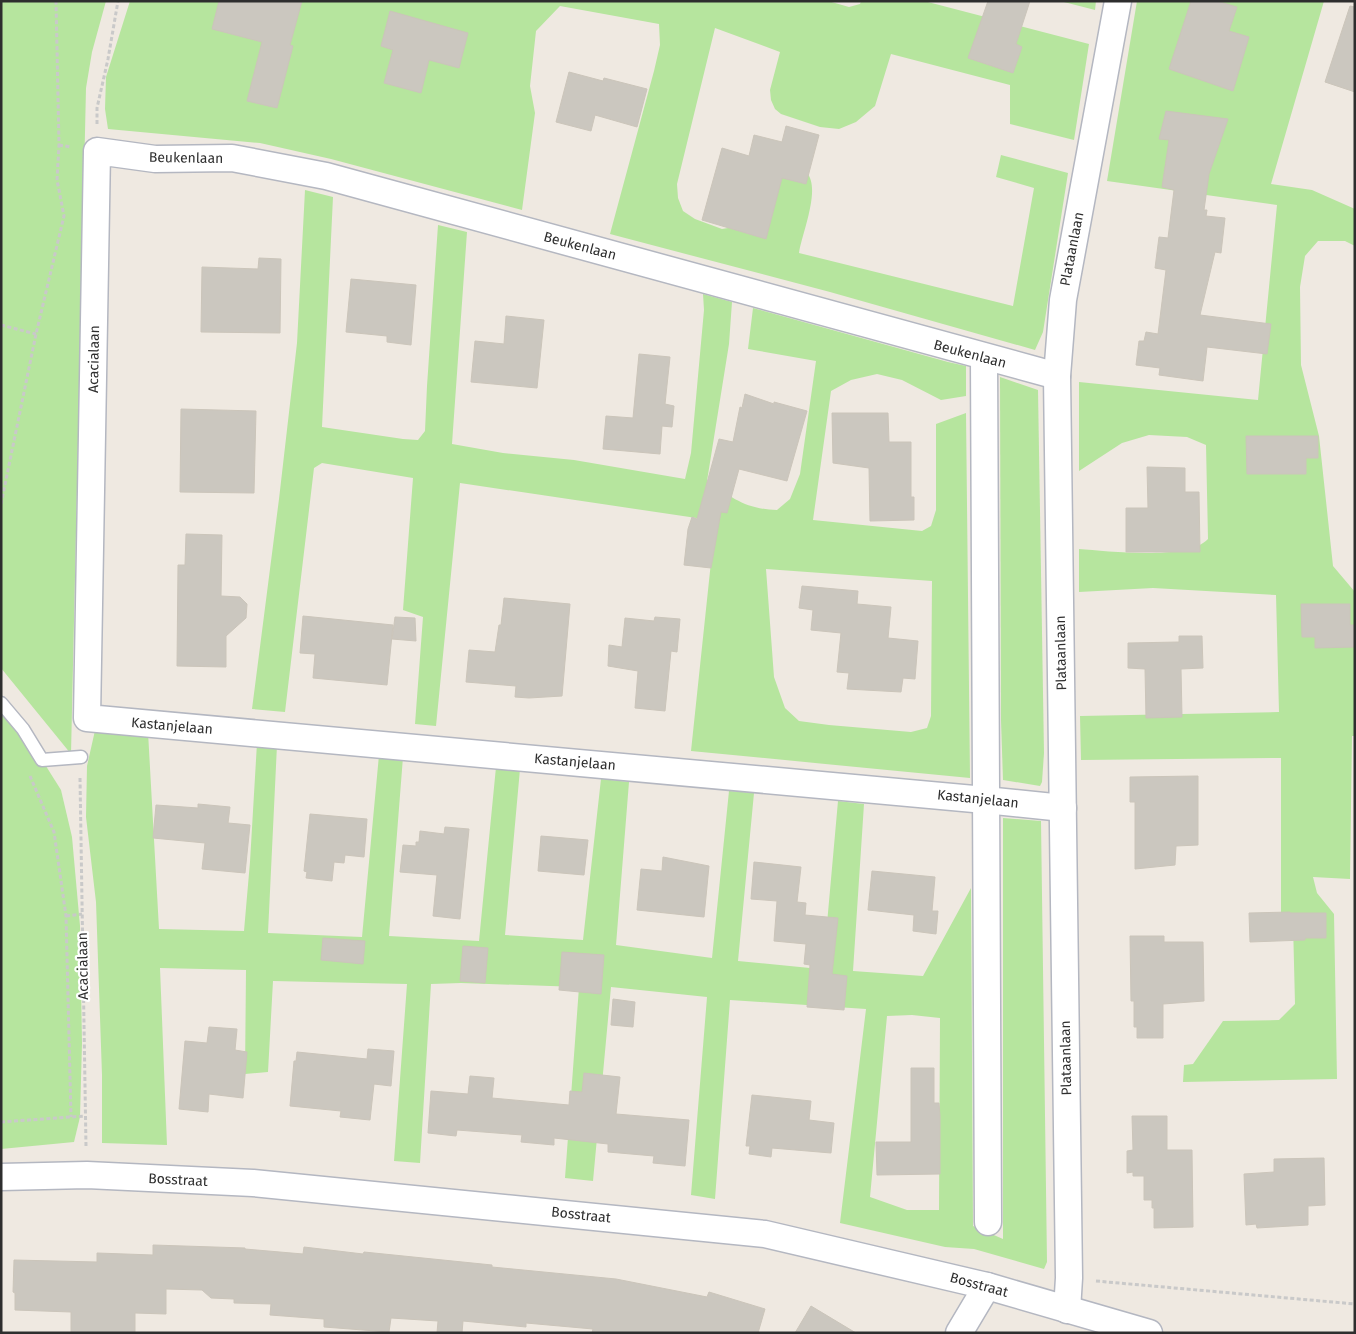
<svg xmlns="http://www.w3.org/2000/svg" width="1356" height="1334" viewBox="0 0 1356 1334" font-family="'Fira Sans',sans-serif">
<rect width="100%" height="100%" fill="#efe9e1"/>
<!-- green -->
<g fill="#b6e59e" fill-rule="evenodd">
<path d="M1,1H106L92,52L86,88L71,754L1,668Z"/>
<path d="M130,1H828L849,7L860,4L861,1H924L1089,44L1074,140L1010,124V85L891,54L875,106L856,122L839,129L820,127L781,114L775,109L771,100L770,90L780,52L715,28L677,184L678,198L683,211L695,219L722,229L734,227L761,170L807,173C821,189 802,233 799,253L1013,306L1034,188L996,177L1001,155L1068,173L1043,332L1035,350L830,292L610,234L654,71L660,45L659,24L560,6L536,31L530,86L535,113L522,210L331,159L260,143L108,129L105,109L106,77Z"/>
<path d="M1060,1H1096L1095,10Z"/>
<path d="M1137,1H1324L1271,184L1312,190L1355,209V246L1345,241H1318L1305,256L1300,287L1301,365L1319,436L1333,566L1355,592V736H1352L1350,879L1313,877L1317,893L1334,914L1337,1079L1183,1082L1184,1065L1193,1064L1223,1021L1279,1020L1295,1004L1293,923L1281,922V758L1081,760L1080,716L1279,712L1276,595L1153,588L1079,592V549C1109,551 1187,561 1208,539L1206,445L1187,437L1149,435L1122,443L1079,471V382L1258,400L1277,205L1107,181Z"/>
<path d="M305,190L333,197L322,427L403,439L418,440L425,431L427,386L438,225L467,232L452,444L503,453L574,460L685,479L691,453L704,310L703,294L732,302L729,344L707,481C733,498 745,509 777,510L790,499L800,474L816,361L748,349L753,308L948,362L966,366V396L941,400L902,380L877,374L851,380L831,391L813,520L922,531L931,526L936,510V424L966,413L970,778L691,751L711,562L710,520L460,483L436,726L415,724L423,617L403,610L413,478L322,463L314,468L285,712L252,709L279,499L297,343ZM766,569L932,581L931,716L927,728L911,732L829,725L799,721L785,708L774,677Z"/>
<path d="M1000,377L1038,390L1044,753L1042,782L1040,786L1003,780L1001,721Z"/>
<path d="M1,702L34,747L61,790L72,837L80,926L82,1043L80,1117L74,1142L1,1149Z"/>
<path d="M96,726L148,732L159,929L244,931L250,862L257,743L277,745L268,933L362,937L379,755L403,757L389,936L479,941L496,767L520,769L505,935L583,940L601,779L629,782L616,945L712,958L729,791L754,793L738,961L820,969L825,946L838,801L864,804L853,971L923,976L971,888L973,1226L1003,1239V818L1041,821L1047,1262L1044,1269L974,1249L945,1247L840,1223L866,1009L730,1000L715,1199L691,1195L707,997L611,987L593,1181L565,1178L579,987L461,983L431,984L420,1163L394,1161L407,984L273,981L268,1072L245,1074L246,970L160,968L167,1145L102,1143V1075L96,902L86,817L87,766ZM912,1015L940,1018L939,1210H907L870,1197L887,1016Z"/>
</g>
<!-- building -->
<g fill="#cbc7bf" stroke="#cbc5ba">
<path d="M219,1H302L290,45L293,46L277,108L247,101L262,42L212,29Z"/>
<path d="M988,1H1030L1016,44L1022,47L1013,73L968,58Z"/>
<path d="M1191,1H1217L1237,7L1229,31L1249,37L1233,91L1169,69Z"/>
<path d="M1350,6L1355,7V92L1325,82Z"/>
<path d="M390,11L468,33L459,68L429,60L421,93L384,83L393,50L381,46Z"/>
<path d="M569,72L603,81L604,78L647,89L637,127L595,115L591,131L556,122Z"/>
<path d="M1166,111L1228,119L1209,174L1204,210H1207L1206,216L1225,218L1221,253L1215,252L1200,315L1271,324L1267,354L1207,347L1203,381L1159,375L1160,368L1136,365L1139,341H1144L1146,332L1158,334L1166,270L1155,268L1159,237L1168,238L1174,190L1162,187L1169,140L1159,139Z"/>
<path d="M786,126L819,135L806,184L782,178L766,239L702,220L722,148L749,156L754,135L782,142Z"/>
<path d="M259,258L281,259L280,333L201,332L202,267L258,269Z"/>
<path d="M351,279L416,285L411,345L387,342V336L346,332Z"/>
<path d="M506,316L544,320L537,388L471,382L475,341L504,344Z"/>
<path d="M639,354L670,357L665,404L674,406L672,427L662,426L660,454L603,449L606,416L633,418Z"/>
<path d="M745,394L774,404V402L807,411L787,481L739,469L727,513L721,512L711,568L684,565L688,529L692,517L697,519L719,439L733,442L740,407L742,408Z"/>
<path d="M181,409L256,411L254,493L180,492Z"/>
<path d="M832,413H888L889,442H911V497H914V520L870,521L869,468L833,463Z"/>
<path d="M1246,436H1318V458H1306V474H1247Z"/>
<path d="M1147,467L1185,468V492H1199L1200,552H1126V508H1148Z"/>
<path d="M186,534L222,535L221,596L240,597L247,604L246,618L226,636V667L177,666L178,565H185Z"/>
<path d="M802,586L858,591L857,604L891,607L888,638L918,641L915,679L903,678L901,692L847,689L849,673L837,672L841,633L811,630L813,610L799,608Z"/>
<path d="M504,598L570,604L562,696L529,698L515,697L516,686L466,682L469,650L495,652L499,625H501Z"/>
<path d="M1301,604H1350V625H1355V647L1315,648V637H1302Z"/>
<path d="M303,616L393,625L387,685L313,678L315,654L300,653Z"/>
<path d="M395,617L415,618L416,641L392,639Z"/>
<path d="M655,617L680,619L677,652L671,651L665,711L635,708L638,671L608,666L609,645L622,647L625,618L654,621Z"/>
<path d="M1179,636H1202L1203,668L1181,669L1182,717L1146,718L1145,669L1128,668V643L1179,642Z"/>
<path d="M1198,776V845L1176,846L1175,865L1135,869V802H1130V777Z"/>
<path d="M198,804L230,807L228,823L250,825L245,873L202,869L205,843L153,838L156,805L198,808Z"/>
<path d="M310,814L367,819L364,857L345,855L344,863L334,862L332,881L306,878L307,872L304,871Z"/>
<path d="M445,827L469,829L460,919L433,916L437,875L400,872L403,845L416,846V842H419L420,831L444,834Z"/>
<path d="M541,836L588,840L584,875L538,871Z"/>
<path d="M663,857L709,866L704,917L637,910L641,869L662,871Z"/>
<path d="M754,862L801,867L797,902L806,903L805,915L838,918L832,974L847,976L844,1010L807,1007L810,965L804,964L806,944L774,941L777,901L751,899Z"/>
<path d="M872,871L935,877L932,911H938L936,934L913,931L914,915L868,910Z"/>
<path d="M1290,912V913H1326V938H1305V940L1250,942L1249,913Z"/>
<path d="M1130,936H1164V942H1203L1204,1001L1163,1004V1038H1137V1027H1134V1001H1131Z"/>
<path d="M323,938L365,941L363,964L321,960Z"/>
<path d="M463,946L488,948L485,983L460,981Z"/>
<path d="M562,952L604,955L601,994L559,990Z"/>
<path d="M613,999L635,1002L633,1027L611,1025Z"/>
<path d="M209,1027L237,1029L235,1050L247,1052L243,1098L209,1094L208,1112L179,1109L185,1041L207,1043Z"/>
<path d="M368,1049L394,1051L391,1086L374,1084L370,1120L340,1117L341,1111L290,1106L294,1061H296L297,1052L367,1059Z"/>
<path d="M911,1068H934V1103H939L940,1116V1174L877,1175L876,1142H911Z"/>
<path d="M584,1073L620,1077L616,1114L689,1120L685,1166L653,1163L654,1156L608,1152V1144L554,1138V1145L521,1142L522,1135L457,1130L456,1136L428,1133L431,1091L468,1094L470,1076L494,1078L492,1098L569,1105L570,1091L582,1092Z"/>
<path d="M752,1095L811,1101L809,1120L834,1123L831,1153L772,1148L771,1157L749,1154L750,1146H746Z"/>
<path d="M1132,1116H1167V1150H1192L1193,1227L1154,1228V1208H1152V1200H1144V1176H1133V1172L1127,1173V1151L1133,1150Z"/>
<path d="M1324,1158L1325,1205L1308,1206V1225L1257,1228L1256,1224L1246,1225L1244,1174L1274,1172V1159Z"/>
<path d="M153,1245L245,1248V1249L303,1254L304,1247L363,1254L364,1252L492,1265V1267L616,1279L707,1297L709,1292L765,1309L758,1333H592L593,1329L526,1323V1327L463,1321L462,1333H437L438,1321L391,1318L389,1332L324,1327V1319L270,1315L271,1304L234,1303V1299L211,1298L202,1290L166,1289V1314L135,1313V1333H71V1312L15,1310V1293L13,1292L14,1260L97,1262V1253L153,1255Z"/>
<path d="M811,1306L856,1333H795Z"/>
</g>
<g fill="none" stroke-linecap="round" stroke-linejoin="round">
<!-- service casing -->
<g stroke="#b4b7c1" stroke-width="15">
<path id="service" d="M1,703L23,729L42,760L81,757"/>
</g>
<!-- minor casing -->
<g stroke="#b4b7c1" stroke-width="29">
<g id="minor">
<path d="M984,358L988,1222"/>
<path d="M1057,376L326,176L232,158L155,159L97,151L87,718L985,800L1063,808"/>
<path d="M1,1177L87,1175L253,1183L765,1234L987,1286L1149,1333"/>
<path d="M1067,1310L1069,1278L1057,376L1063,300L1118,1"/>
<path d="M959,1333L987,1286"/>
</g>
</g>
<!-- path -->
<g stroke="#c9c9c9" stroke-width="3" stroke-dasharray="4 2.5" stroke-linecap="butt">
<path d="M97,124V108L108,59L118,1"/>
<path d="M59,145L71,147"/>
<path d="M1,325L36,334"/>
<path d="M1,504L36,334L64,216L57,180L59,145L56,1"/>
<path d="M30,776L54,832L66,916L71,1117"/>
<path d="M80,778L86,1147"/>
<path d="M66,916L82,914"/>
<path d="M1,1122L85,1116"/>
<path d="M1096,1281L1355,1304"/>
</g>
<!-- service -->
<use href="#service" stroke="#fff" stroke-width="12"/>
<!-- minor -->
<use href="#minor" stroke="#fff" stroke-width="26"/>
</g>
<g text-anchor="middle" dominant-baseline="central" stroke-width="4.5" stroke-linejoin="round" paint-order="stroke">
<!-- street labels -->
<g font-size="14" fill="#2e2e2e" stroke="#fff">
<text transform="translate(186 158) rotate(1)">Beukenlaan</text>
<text transform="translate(580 246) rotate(15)">Beukenlaan</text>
<text transform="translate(1072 249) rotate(-79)">Plataanlaan</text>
<text transform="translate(970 354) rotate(15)">Beukenlaan</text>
<text transform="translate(94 359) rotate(-89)">Acacialaan</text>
<text transform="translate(1061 653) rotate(-91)">Plataanlaan</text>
<text transform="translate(172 726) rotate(5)">Kastanjelaan</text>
<text transform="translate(575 762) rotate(5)">Kastanjelaan</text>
<text transform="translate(978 799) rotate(6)">Kastanjelaan</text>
<text transform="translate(83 966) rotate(-91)">Acacialaan</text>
<text transform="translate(1066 1058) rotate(-91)">Plataanlaan</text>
<text transform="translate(178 1180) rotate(3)">Bosstraat</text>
<text transform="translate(581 1215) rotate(6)">Bosstraat</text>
<text transform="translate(979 1285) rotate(15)">Bosstraat</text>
</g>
</g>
<!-- border -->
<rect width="1356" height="1334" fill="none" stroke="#2e2e2e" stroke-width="5"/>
</svg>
